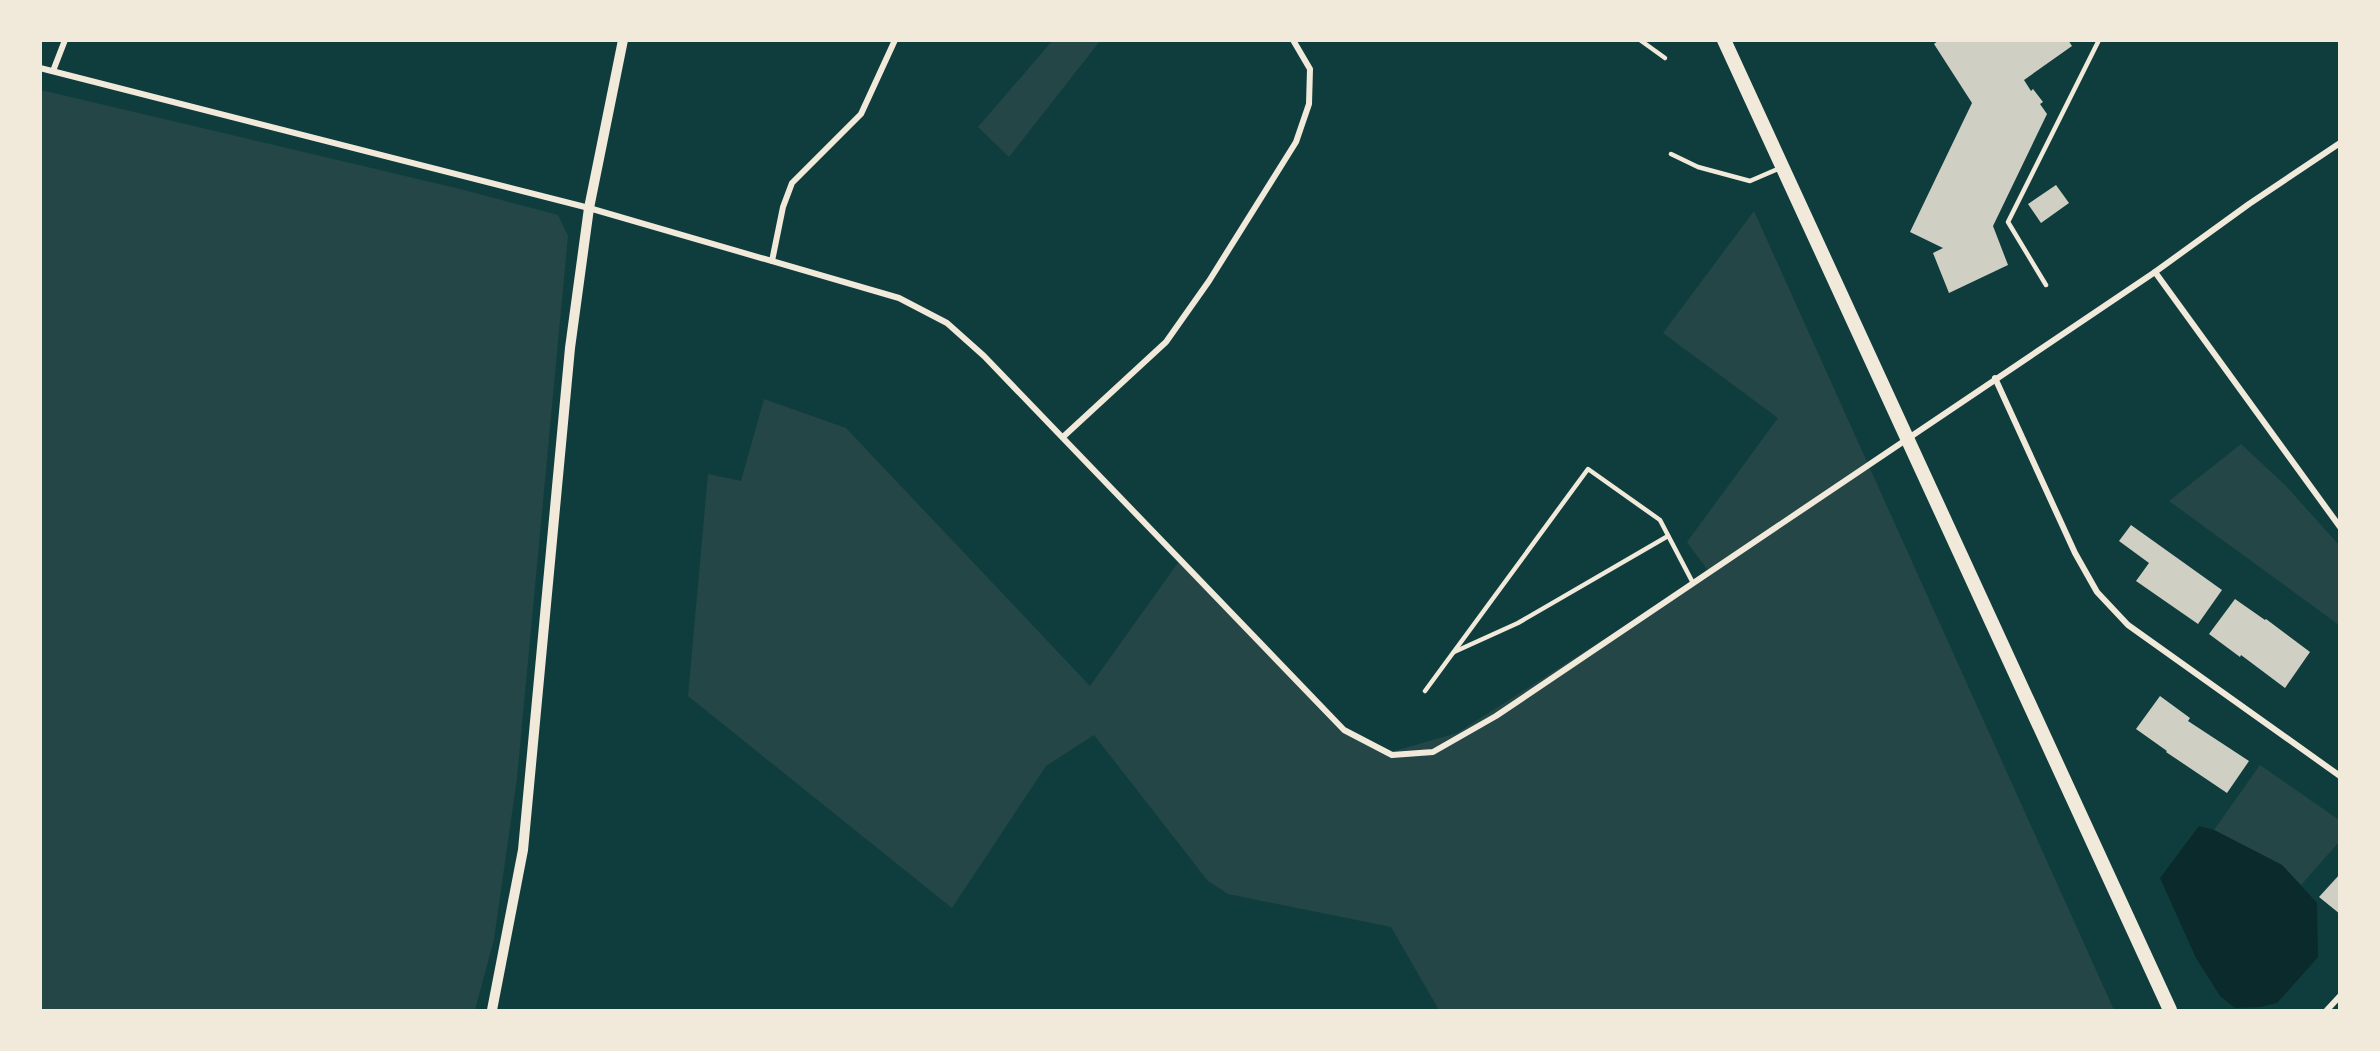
<svg xmlns="http://www.w3.org/2000/svg" width="2380" height="1051" viewBox="0 0 2380 1051" font-family="Merriweather,serif">
<rect width="100%" height="100%" fill="#0f3d3e"/>
<!-- green -->
<g fill="#244646">
<path d="M1053,40L1100,41L1009,157L978,127Z"/>
<path d="M41,90L460,189L558,215L568,236L517,778L494,939L475,1010H41Z"/>
<path d="M1754,211L2114,1010H1439L1391,927L1228,894L1208,881L1094,735L1046,766L952,908L688,696L708,474L741,481L764,399L846,428L1090,686L1180,560L1340,731L1384,754L1457,733L1709,572L1687,542L1778,418L1663,333Z"/>
<path d="M2241,444L2285,485L2339,545V625L2169,501Z"/>
<path d="M2260,765L2339,820V842L2301,885L2282,865L2214,830Z"/>
</g>
<!-- water -->
<path fill="#0a2a2b" d="M2199,826L2214,830L2282,865L2317,903L2318,957L2277,1003L2261,1007L2235,1008L2220,996L2196,958L2160,878Z"/>
<!-- building -->
<g fill="#cfcfc3">
<path d="M1939,40H2068L2072,46L2024,80L2031,91L2033,89L2043,102L2040,104L2047,114L1993,226L2008,265L1949,293L1933,253L1943,248L1910,232L1972,103L1934,44Z"/>
<path d="M2056,185L2069,203L2041,223L2028,204Z"/>
<path d="M2131,525L2222,590L2198,624L2136,581L2149,563L2119,541Z"/>
<path d="M2235,599L2265,620L2266,619L2310,652L2285,688L2241,655L2240,657L2209,634Z"/>
<path d="M2160,696L2190,718L2188,721L2249,761L2227,793L2166,752L2167,751L2136,729Z"/>
<path d="M2340,874V914L2319,897Z"/>
</g>
<g fill="none" stroke-linecap="round" stroke-linejoin="round">
<!-- service -->
<g stroke="#f1e9da" stroke-width="4.5">
<path d="M1640,40L1665,58"/>
<path d="M1671,154L1698,167L1750,181L1780,168"/>
<path d="M2046,285L2008,222L2099,40"/>
<path d="M1454,652L1518,623L1668,536"/>
<path d="M1425,691L1588,469L1660,520L1693,583"/>
</g>
<!-- minor -->
<g stroke="#f1e9da" stroke-width="6">
<path d="M40,68L589,208L899,298L947,323L984,356L1344,730L1392,755L1433,752L1496,716L2155,272L2249,204L2340,143"/>
<path d="M53,71L65,40"/>
<path d="M772,261L783,207L792,183L861,114L895,40"/>
<path d="M2155,272L2340,527"/>
<path d="M1995,378L2075,553L2097,592L2128,625L2340,776"/>
<path d="M1063,437L1166,342L1209,281L1296,142L1309,104L1310,69L1293,40"/>
<path d="M2327,1010L2340,996"/>
</g>
<!-- tertiary -->
<path stroke="#f1e9da" stroke-width="10" d="M492,1010L523,850L570,348L589,208L623,40"/>
<!-- primary -->
<path stroke="#f1e9da" stroke-width="14" d="M1724,40L2170,1010"/>
</g>
<!-- border -->
<rect width="2380" height="1051" fill="none" stroke="#f1e9da" stroke-width="84"/>
</svg>
